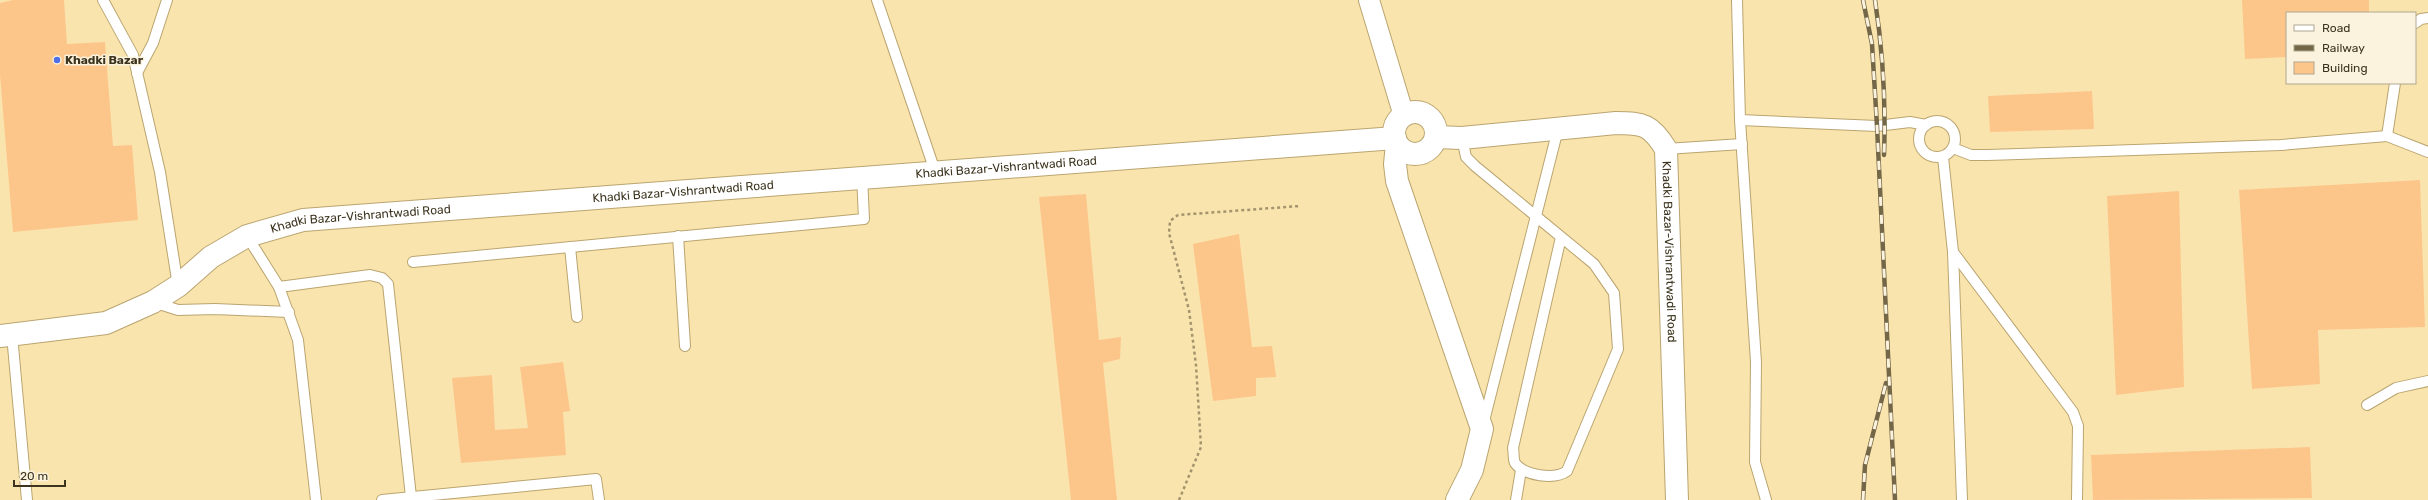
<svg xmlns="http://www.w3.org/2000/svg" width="2428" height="500" viewBox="0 0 2428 500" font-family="Rubik,sans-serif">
<rect width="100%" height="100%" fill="#fae4ae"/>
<!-- building -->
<g fill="#fcc68b">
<path d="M13,0H64L67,44L105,42L113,146L132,145L138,220L13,232L0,75V3Z"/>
<path d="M2242,0H2369V13H2287V57L2245,59Z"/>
<path d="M2092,91L2094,129L1990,132L1988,96Z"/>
<path d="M2420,180L2425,327L2318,330L2320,384L2252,389L2239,190Z"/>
<path d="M2179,191L2184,387L2116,395L2107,196Z"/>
<path d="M1086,194L1099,340L1121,337L1120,359L1103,363L1117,500H1071L1039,197Z"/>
<path d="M1239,234L1252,347L1272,346L1276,377L1256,378V396L1213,401L1193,244Z"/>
<path d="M563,362L570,411L563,412L566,455L461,463L452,378L492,375L495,430L528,428L520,367Z"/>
<path d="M2310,447L2312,498L2093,500L2091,455Z"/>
</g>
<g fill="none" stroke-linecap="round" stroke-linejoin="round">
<!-- service casing -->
<g stroke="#baa570" stroke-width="12">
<g id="service">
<path d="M103,0L133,55L160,172L178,286"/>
<path d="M877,0L935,171"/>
<path d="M1737,0L1740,120L1756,362L1755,462L1766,500"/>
<path d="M2415,23L2421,19L2428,18"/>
<path d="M137,73L153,43L167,0"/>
<path d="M2395,83L2387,136L2428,152"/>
<path d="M1740,120L1877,126L1910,122L1926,125"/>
<circle cx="1937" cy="139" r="18"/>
<path d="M1462,138L1466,157L1475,166L1594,264L1614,293L1618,349L1567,471C1555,480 1524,476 1515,463C1513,459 1514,452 1513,448L1561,237"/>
<path d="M1953,148L1971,155H1988L2281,145L2387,136"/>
<path d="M1666,149L1742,144"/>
<path d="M1943,157L1953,252L1962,500"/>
<path d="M247,236L279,287L298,340L316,500"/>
<path d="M678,236L685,346"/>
<path d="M570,247L577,317"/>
<path d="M1953,252L2073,412L2078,426L2077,500"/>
<path d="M413,262L864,219L862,176"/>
<path d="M279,287L370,275L382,278L388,284L411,497"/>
<path d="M153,302L178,310L215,309L289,312"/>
<path d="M12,335L27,500"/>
<path d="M2367,405L2396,388L2428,381"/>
<path d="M1484,421L1558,129"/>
<path d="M382,500L596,479L599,500"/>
<path d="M1516,500L1521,470"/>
</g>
</g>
<!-- minor casing -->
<g stroke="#baa570" stroke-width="22">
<path id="minor" d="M1369,0L1404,116"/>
</g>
<!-- tertiary casing -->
<g stroke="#baa570" stroke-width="24">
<g id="tertiary">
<circle cx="1415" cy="133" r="21"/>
<path id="s1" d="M1436,137L1462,138L1616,123C1644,123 1651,125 1666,149L1677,500"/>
<path d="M1397,144L1395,164L1397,181L1482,429L1472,470L1457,500"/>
<path id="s2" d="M0,336L106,323L153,302L178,286L211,257L247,236L303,220L1395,138"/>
</g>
</g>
<!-- path -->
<path stroke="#a4946d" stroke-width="2.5" stroke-dasharray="3 3" stroke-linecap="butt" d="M1179,500L1201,447L1196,365L1189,310L1169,233L1170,221L1178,215L1300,206"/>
<!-- service -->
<use href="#service" stroke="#fff" stroke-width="10"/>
<!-- minor -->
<use href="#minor" stroke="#fff" stroke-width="20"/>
<!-- tertiary -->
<use href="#tertiary" stroke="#fff" stroke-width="22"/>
<!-- rail casing -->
<g stroke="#736748" stroke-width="4.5">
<g id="rail">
<path d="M1863,0L1872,44L1877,126L1895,500"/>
<path d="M1875,0C1883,52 1886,103 1884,155"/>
<path d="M1863,500L1865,465L1886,383"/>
</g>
</g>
<!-- rail -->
<use href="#rail" stroke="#fbf3dd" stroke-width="3" stroke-dasharray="9" stroke-linecap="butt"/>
</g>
<!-- markers -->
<circle fill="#506fe4" stroke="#fbf3dd" stroke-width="1.5" cx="57" cy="60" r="4"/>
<g text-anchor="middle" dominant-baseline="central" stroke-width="3" stroke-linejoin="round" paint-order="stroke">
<!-- poi labels -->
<g font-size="12" font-weight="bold" fill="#3c341e" stroke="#fbf3dd" text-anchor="start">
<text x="65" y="60">Khadki Bazar</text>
</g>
<!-- street labels -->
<g font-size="12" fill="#3c341e" stroke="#fbf3dd">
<text stroke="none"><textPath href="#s2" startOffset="1037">Khadki Bazar-Vishrantwadi Road</textPath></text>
<text stroke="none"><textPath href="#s2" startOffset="713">Khadki Bazar-Vishrantwadi Road</textPath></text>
<text stroke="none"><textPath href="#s2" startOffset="389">Khadki Bazar-Vishrantwadi Road</textPath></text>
<text stroke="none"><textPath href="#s1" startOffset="344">Khadki Bazar-Vishrantwadi Road</textPath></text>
</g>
</g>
<!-- legend -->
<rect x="2286" y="12" width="130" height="72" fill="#fbf3dd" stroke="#afa791"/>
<rect x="2294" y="25" width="20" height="6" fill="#ffffff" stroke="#afa791"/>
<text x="2322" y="32" font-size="12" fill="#3c341e">Road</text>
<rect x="2294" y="45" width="20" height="6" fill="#736748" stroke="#afa791"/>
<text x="2322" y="52" font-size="12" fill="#3c341e">Railway</text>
<rect x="2294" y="62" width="20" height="12" fill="#fcc68b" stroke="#afa791"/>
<text x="2322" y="72" font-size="12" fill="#3c341e">Building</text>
<!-- scale -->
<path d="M14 480v6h51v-6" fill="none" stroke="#3c341e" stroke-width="2"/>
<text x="20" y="480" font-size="12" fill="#3c341e" stroke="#fbf3dd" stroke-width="3" paint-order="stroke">20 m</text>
</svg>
